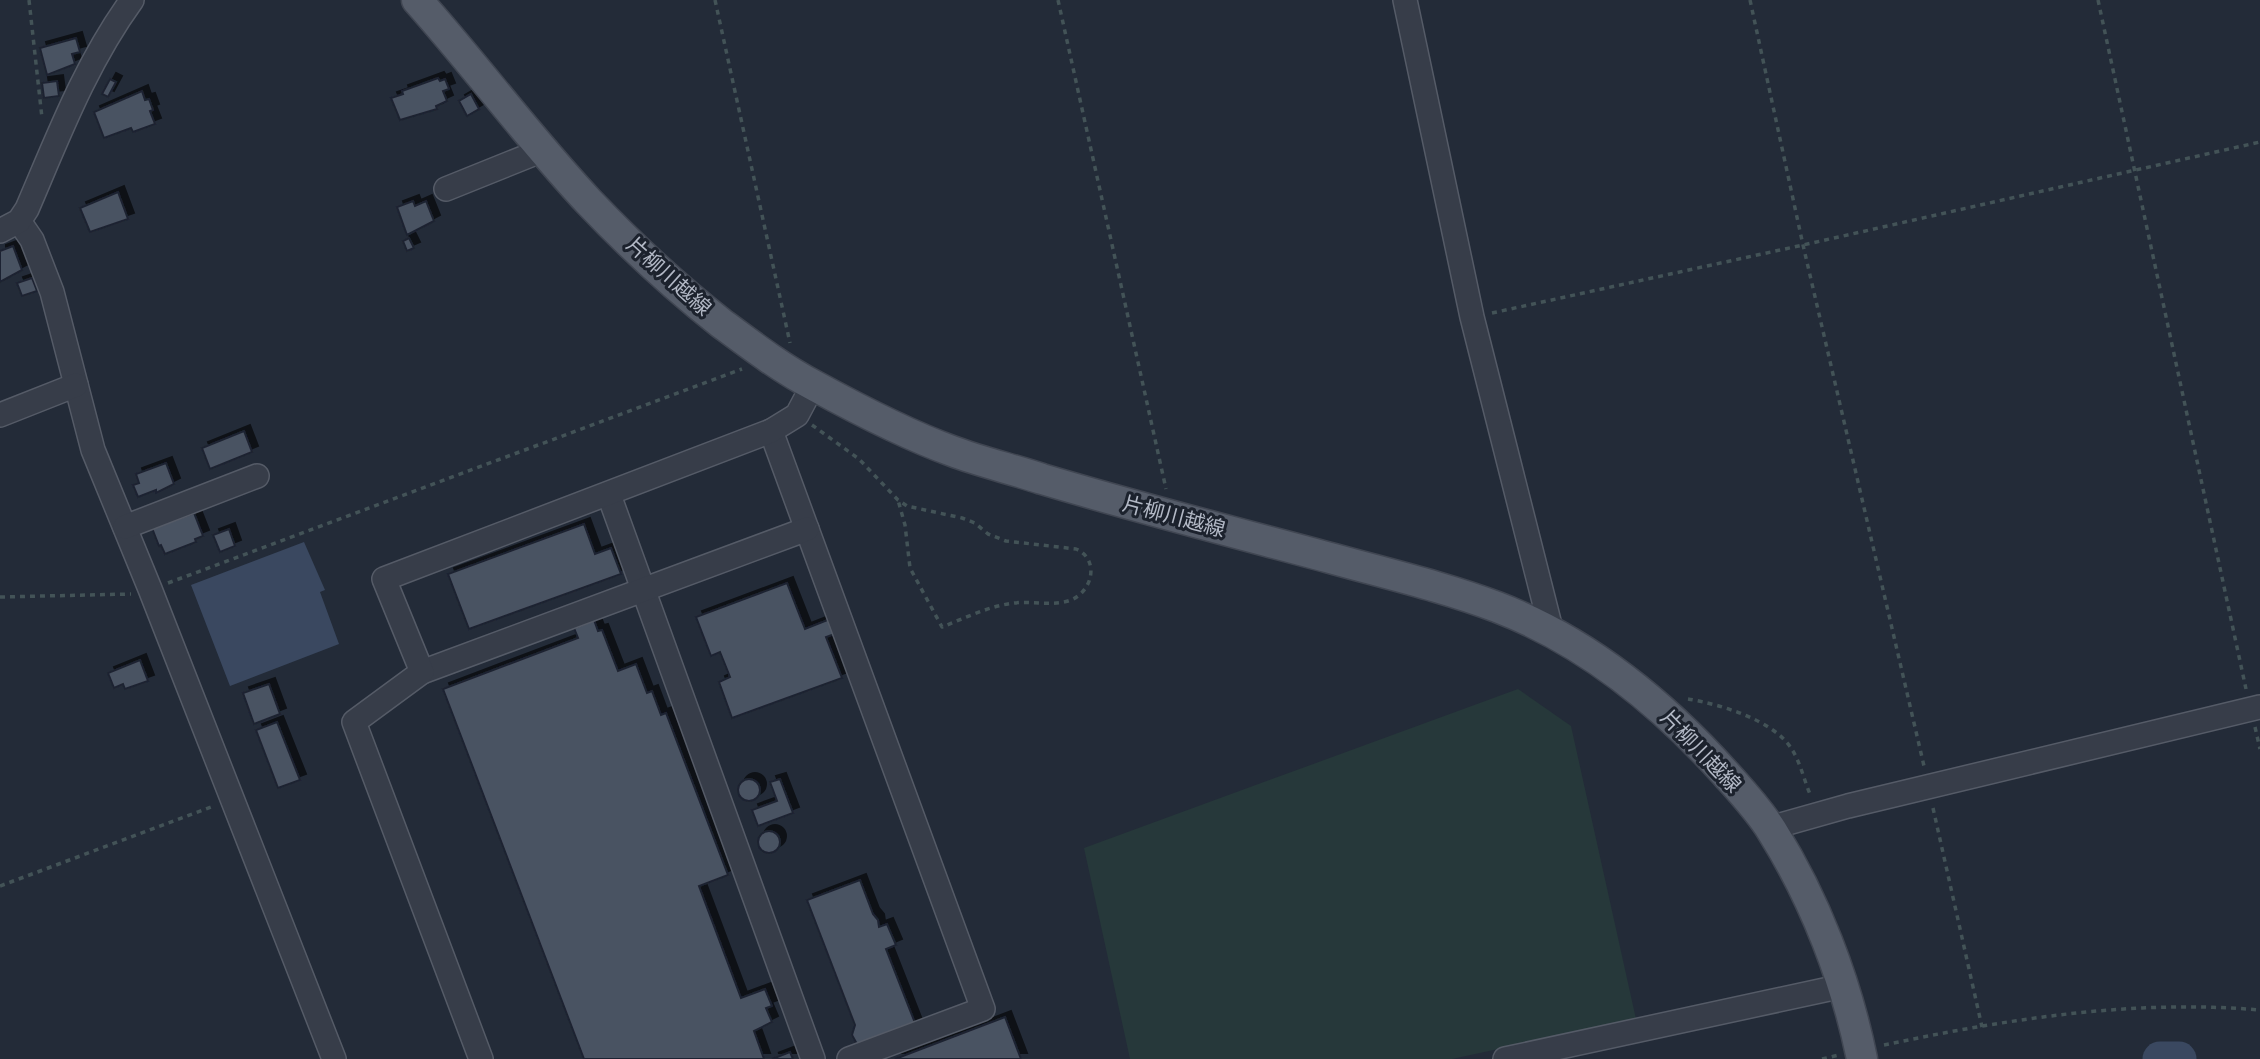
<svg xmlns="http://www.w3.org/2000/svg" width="2260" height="1059" viewBox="0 0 2260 1059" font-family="Rubik,'Noto Sans JP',sans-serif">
<defs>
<filter id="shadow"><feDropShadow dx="6" dy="-6" stdDeviation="0" flood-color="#0009"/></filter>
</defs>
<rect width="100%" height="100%" fill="#232b38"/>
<!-- green -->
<path fill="#26383a" d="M1518,689L1571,726L1636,1019L1452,1059H1130L1084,848Z"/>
<!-- water -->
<path fill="#3a4860" d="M304,542L325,590L320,592L339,644L230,686L191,585Z"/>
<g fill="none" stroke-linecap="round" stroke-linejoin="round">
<!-- river -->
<path stroke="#3a4860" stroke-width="35" d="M2160,1059H2179"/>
</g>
<!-- building -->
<g fill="#4a5262" stroke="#1e2430" stroke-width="2" filter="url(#shadow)">
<path d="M76,38L80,52L72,54L75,64L47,75L40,48Z"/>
<path d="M438,78L440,81L445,79L449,89L443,91L447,101L436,106L437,109L400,120L391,98L403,94L402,91Z"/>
<path d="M110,79L116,82L108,97L102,94Z"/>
<path d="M57,81L59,96L44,98L42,83Z"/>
<path d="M142,91L145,100L149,99L153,110L150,111L155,124L133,132L131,128L104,138L94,112Z"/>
<path d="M471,94L479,109L467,116L459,101Z"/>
<path d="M118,192L128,219L90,232L80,208Z"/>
<path d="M413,201L415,206L426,201L434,221L407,235L397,207Z"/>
<path d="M409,238L414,248L407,251L403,241Z"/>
<path d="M13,246L22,270L0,282V251Z"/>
<path d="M32,278L37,291L22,296L17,283Z"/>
<path d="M244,431L252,452L210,469L202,448Z"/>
<path d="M166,463L174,484L156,493V490L138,497L133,485L139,483L136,474Z"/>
<path d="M194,513L203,536L195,539L196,542L165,554L161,545L159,546L152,528Z"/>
<path d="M584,524L595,554L611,548L621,574L469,629L448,574Z"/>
<path d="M229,529L235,546L220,552L213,535Z"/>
<path d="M787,583L805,629L835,617L840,632L826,637L842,678L732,718L719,682L730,677L720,652L711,656L696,617Z"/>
<path d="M594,620L598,631L602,630L618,671L636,664L647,693L652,691L661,715L666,713L728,875L699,886L741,998L765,989L772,1006L766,1008L772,1022L754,1031L764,1059H584L443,689L578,638L574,628Z"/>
<path d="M140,660L148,681L125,689L123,684L114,688L108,673Z"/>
<path d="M269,684L280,714L254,724L243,693Z"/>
<path d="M277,722L300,780L278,788L256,730Z"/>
<circle cx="749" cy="790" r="11"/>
<path d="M780,779L793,813L758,826L752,810L777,801L770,782Z"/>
<circle cx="769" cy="842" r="11"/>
<path d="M860,880L873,914L878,920L879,927L887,924L896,945L886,949L917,1028L857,1044L852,1035L855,1025L807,900Z"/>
<path d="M1005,1017L1021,1059H895Z"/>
<path d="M790,1052L793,1059H772Z"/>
</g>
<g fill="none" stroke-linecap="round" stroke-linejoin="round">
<!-- minor casing -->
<g stroke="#555b67" stroke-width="26">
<g id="minor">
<path d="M1405,0L1472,317L1552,633"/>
<path d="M446,189L543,150"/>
<path d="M19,221L32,240L52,292L93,450L150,589L334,1059"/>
<path d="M0,231L19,221L27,209C58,137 86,63 132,0"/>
<path d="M0,415L76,385"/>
<path d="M771,431L983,1009L849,1059"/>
<path d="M609,495L813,1059"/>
<path d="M125,527L257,476"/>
<path d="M422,672L807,529"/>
<path d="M1770,828L1848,806L2260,707"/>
<path d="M481,1059L354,722L422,672L384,579L771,431L797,415L813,385"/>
<path d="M1505,1059L1843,986"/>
</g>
</g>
<!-- major casing -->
<g stroke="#404652" stroke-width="33">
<path id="major" d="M417,0C476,66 528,137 589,202C630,245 674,286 721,323C752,346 781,368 815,386C859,410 905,434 952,451C981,462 1012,469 1042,479C1139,508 1237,533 1334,559C1388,574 1444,587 1497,607C1586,641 1662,703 1725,773C1741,791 1759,810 1772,831C1815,900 1846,980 1862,1059"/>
</g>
<!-- path -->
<g stroke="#435357" stroke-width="3.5" stroke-dasharray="5 5" stroke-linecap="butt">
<path d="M29,0L42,118"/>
<path d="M715,0L790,343"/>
<path d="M1058,0L1166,489"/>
<path d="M1750,0L1803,245L1924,766"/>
<path d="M2098,0L2246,689"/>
<path d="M1492,313L1803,245L2260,142"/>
<path d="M812,425L859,459L898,500L907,506L962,518L975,523L988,534L1006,541L1076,549C1101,560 1092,594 1068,601C1050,606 1031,601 1014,603C989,606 965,618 942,627L910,568L905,525L898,500"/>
<path d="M168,583L742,369"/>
<path d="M0,597L131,594"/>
<path d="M1688,699C1719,704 1773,720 1791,748C1800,761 1804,780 1810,794"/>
<path d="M2255,727L2260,749"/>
<path d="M1933,808L1982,1027"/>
<path d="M0,886L214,806"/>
<path d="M1884,1045C2007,1019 2134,999 2260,1010"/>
<path d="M1822,1059L1839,1055"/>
</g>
<!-- minor -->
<use href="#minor" stroke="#373d49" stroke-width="23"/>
<!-- major -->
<use href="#major" stroke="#555c69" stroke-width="30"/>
</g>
<g text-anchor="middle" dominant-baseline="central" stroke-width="6" stroke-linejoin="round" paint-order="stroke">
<!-- street labels -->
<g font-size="21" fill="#b2b8c5" stroke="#1c222d">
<text transform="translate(669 276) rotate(42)">片柳川越線</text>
<text transform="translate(1174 516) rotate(15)">片柳川越線</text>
<text transform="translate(1701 751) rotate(46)">片柳川越線</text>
</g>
</g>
</svg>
